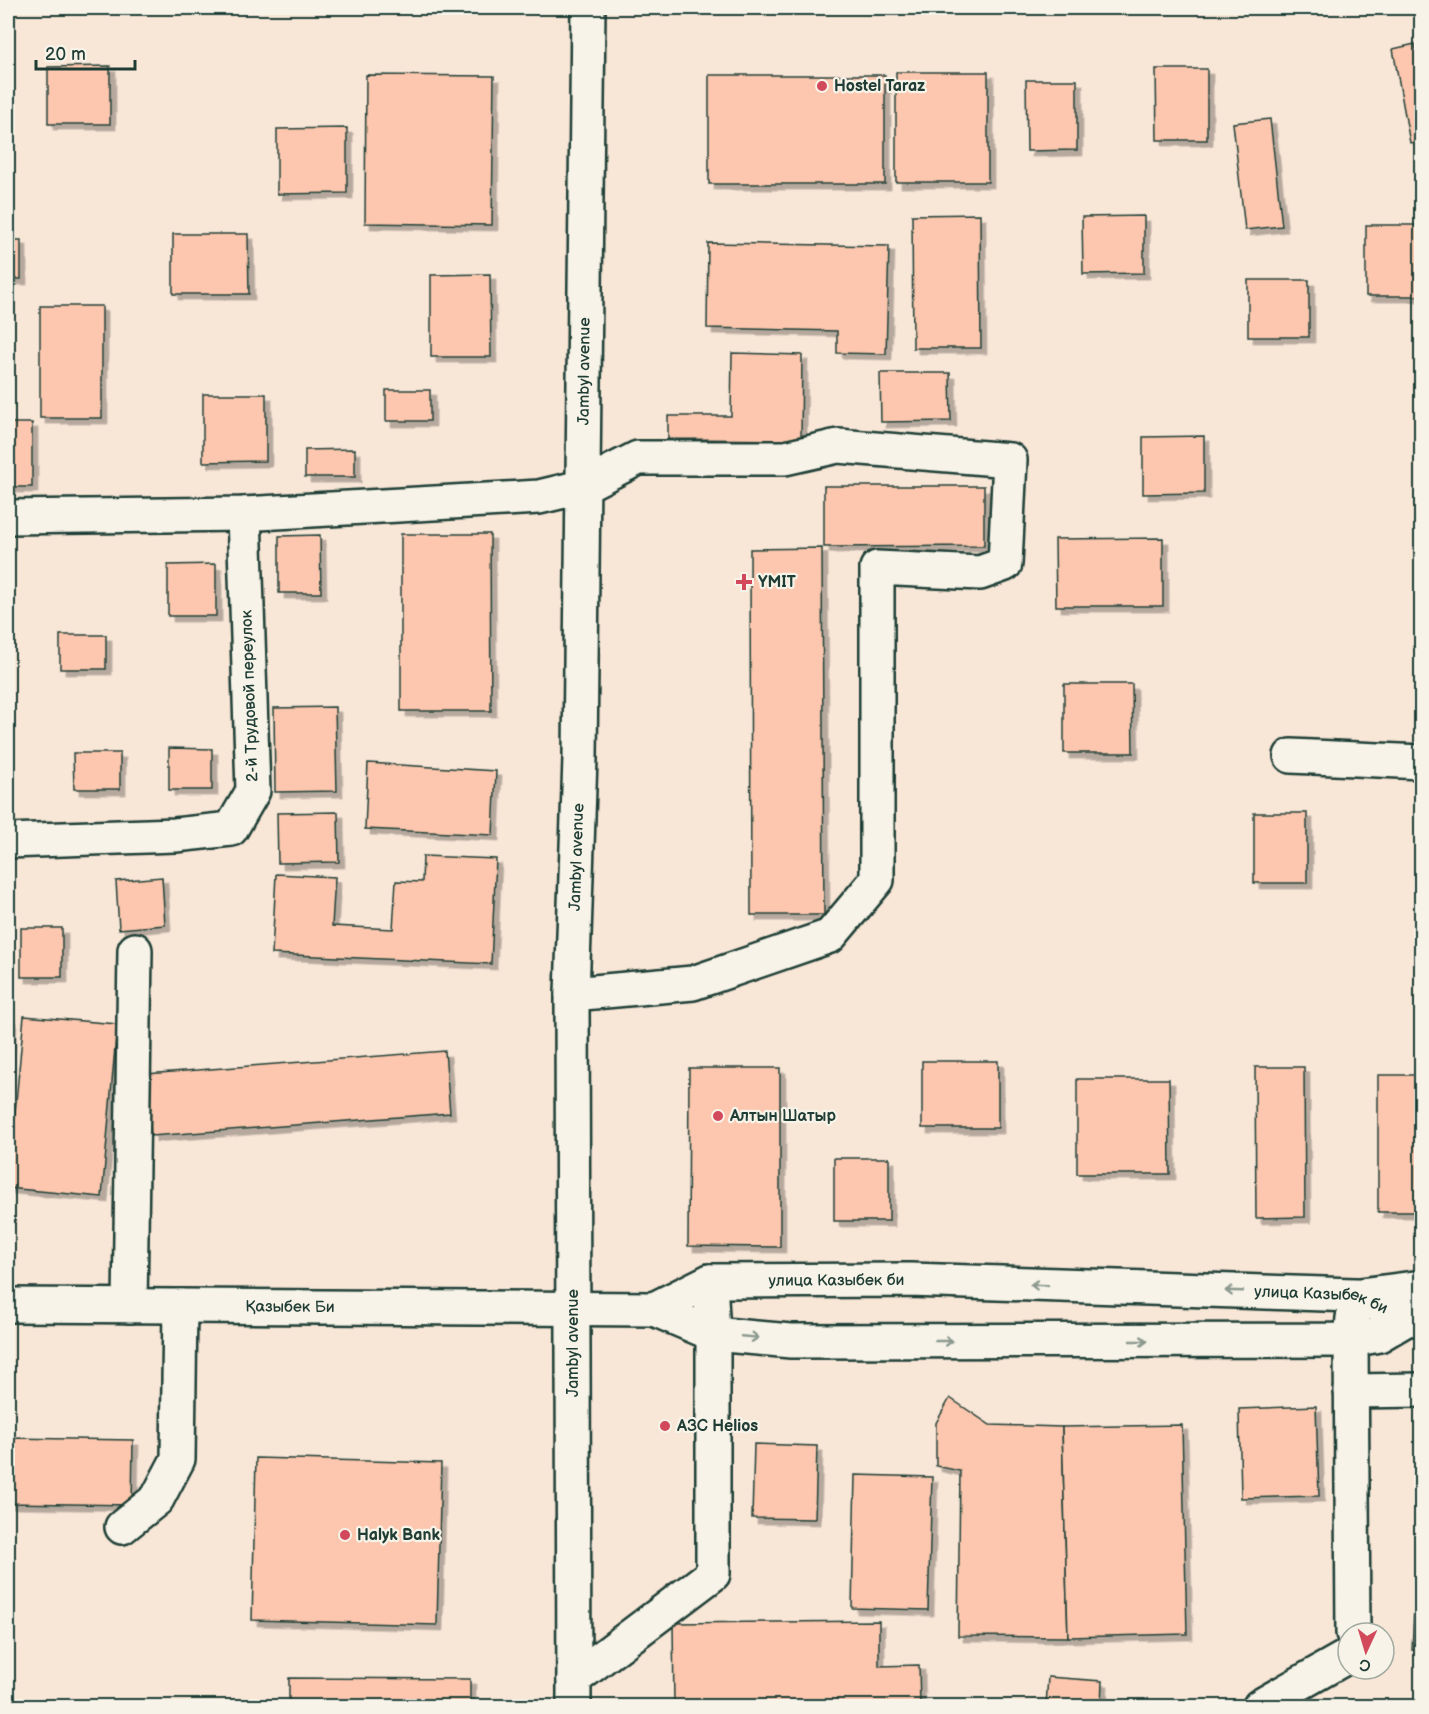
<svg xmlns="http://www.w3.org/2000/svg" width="1429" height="1714" viewBox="0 0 1429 1714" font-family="'Balsamiq Sans',sans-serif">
<defs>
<filter id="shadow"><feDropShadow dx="5.5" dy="5.5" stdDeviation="0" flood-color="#0004"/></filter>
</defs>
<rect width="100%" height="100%" fill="#f8e6d7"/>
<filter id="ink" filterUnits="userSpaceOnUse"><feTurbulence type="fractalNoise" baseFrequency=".0167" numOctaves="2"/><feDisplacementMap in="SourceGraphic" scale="12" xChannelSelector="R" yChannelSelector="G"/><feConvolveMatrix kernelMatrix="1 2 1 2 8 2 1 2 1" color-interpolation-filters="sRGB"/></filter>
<g filter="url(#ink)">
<!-- building -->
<g fill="#fcc7ae" stroke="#1f3d34" stroke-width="1.5" filter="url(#shadow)">
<path d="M1415,44L1422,82V141L1410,143L1393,49Z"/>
<path d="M110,66V124H48V67Z"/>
<path d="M1156,69H1207V140H1157Z"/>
<rect x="896" y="72" width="92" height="110"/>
<path d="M366,75L494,76L492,225L365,223Z"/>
<rect x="709" y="75" width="176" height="109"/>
<path d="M1026,80H1077V150L1027,151Z"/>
<path d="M1270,119L1282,226L1245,230L1233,123Z"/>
<path d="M347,128V193L277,194V129Z"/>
<path d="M980,214L981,348H913L912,215Z"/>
<path d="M1144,216V273L1083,274L1082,217Z"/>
<rect x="1366" y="225" width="56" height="71"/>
<path d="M173,234H248L249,294H173Z"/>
<rect x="8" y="240" width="13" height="39"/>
<path d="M708,243L889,246L886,354L837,353V331L707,328Z"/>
<path d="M490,274L491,357H431V275Z"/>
<rect x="1248" y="280" width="61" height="57"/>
<rect x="40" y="306" width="62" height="112"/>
<path d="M732,353L802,355L801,440L668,439V416H731Z"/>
<path d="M880,373H950L951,421L881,422Z"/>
<rect x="386" y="390" width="44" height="31"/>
<path d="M203,394H266V461L203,462Z"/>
<rect x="8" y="423" width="24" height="64"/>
<path d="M1204,436V493L1143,494V437Z"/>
<path d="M355,449V477H305V450Z"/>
<path d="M824,486H984V546L824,547Z"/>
<path d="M401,534H490L491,711H401Z"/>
<path d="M320,535L321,593H279V536Z"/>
<path d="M1163,538V606H1056L1055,539Z"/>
<path d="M822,548L824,915H751L750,549Z"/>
<path d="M216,564V616H168V565Z"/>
<rect x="60" y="635" width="46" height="34"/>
<path d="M1064,684H1132L1133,753H1064Z"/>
<path d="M335,707L337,791L275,792L274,708Z"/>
<path d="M169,748L212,749V790H169Z"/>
<path d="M73,753H120V789H74Z"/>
<path d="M368,763L496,771L493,835L365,829Z"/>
<path d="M338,812L339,862L278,863L277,813Z"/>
<rect x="1254" y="813" width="53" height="70"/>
<path d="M423,856L496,859L491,964L272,954L276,874L335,877L332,926L393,929L396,881L422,882Z"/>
<path d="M162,877L165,925L119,929L116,881Z"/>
<rect x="21" y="928" width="41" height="49"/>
<path d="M24,1016L117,1024L102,1197L8,1188Z"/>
<path d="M8,1017H11L8,1087Z"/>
<path d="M445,1051L450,1113L151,1136L146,1074Z"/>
<rect x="922" y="1061" width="76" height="67"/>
<path d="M1255,1067H1304L1305,1217L1256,1218Z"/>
<path d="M689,1068H780V1247L688,1246Z"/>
<rect x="1378" y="1075" width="44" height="137"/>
<path d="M1077,1079H1169L1170,1174H1077Z"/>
<rect x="834" y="1158" width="55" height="63"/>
<path d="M950,1398L990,1425L1062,1427L1068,1637L958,1636L960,1471L936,1466V1423Z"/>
<path d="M1316,1406L1319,1496L1241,1498L1239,1409Z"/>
<path d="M1182,1425L1187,1634L1068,1637L1062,1427Z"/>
<path d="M8,1438L133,1440L132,1505L8,1503Z"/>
<path d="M754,1444L817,1446L815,1519L752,1518Z"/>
<path d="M1422,1456V1651L1412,1650Z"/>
<path d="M256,1458L441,1463L437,1625L252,1620Z"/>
<path d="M855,1475L932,1477L928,1610L852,1608Z"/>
<path d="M879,1621V1666L919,1665L920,1706H674L673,1623Z"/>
<path d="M1048,1677L1102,1681L1101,1706H1046Z"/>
<path d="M289,1678L470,1679V1706H289Z"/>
</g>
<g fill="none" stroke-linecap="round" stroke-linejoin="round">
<!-- minor casing -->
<g stroke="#1f3d34" stroke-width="38">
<g id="minor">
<path d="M8,517L244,514L539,497L581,487L638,458H785L838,446L1010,460L1005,564L980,573L877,568V880L830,936L693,983L572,994"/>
<path d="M1291,756L1422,762"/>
<path d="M8,841L175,835L231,829L253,791L244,514"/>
<path d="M1360,1295L1422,1287"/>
<path id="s1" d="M8,1305L654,1309L713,1334L791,1341L1351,1340L1379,1335L1408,1318"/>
<path d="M130,1306L135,950"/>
<path id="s2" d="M654,1309L710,1281L910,1280L1355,1295C1375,1303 1401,1318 1422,1320"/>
<path d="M1351,1391L1422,1390"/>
<path d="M122,1527L157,1499L178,1459L180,1306"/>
<path d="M1353,1633L1351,1340L1353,1318"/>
<path d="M574,1679L713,1574V1334L710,1281"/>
<path d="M1260,1706L1348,1656"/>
</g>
</g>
<!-- major casing -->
<g stroke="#1f3d34" stroke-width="38">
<g id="major">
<path id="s3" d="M574,1706L572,994L580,758L588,8"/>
</g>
</g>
<!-- minor -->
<use href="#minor" stroke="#f7f3e8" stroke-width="33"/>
<!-- major -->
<use href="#major" stroke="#f7f3e8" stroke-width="33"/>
</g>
<!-- one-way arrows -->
<defs><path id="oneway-shaft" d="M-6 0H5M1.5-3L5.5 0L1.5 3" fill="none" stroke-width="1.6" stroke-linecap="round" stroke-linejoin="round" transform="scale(1.5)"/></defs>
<g stroke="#8b988e">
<use href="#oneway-shaft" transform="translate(1039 1285) rotate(-178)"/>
<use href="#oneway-shaft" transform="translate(1234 1291) rotate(-178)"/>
<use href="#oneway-shaft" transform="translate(750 1337) rotate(5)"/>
<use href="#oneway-shaft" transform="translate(944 1341)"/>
<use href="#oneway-shaft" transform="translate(1139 1341)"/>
</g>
</g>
<!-- markers -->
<g fill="#d1495b" stroke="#f7f3e8" stroke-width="2">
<circle cx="822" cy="86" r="6"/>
<path d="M741 573h6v6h6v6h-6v6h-6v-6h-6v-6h6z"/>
<circle cx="718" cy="1116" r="6"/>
<circle cx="665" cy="1426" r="6"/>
<circle cx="345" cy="1535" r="6"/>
</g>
<g text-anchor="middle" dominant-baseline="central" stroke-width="4.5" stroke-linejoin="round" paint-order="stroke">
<!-- poi labels -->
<g font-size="16" font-weight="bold" fill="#1f3d34" stroke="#f7f3e8" text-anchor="start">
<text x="834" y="86">Hostel Taraz</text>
<text x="758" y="582">YMIT</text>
<text x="730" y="1116">Алтын Шатыр</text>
<text x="677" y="1426">АЗС Helios</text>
<text x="357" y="1535">Halyk Bank</text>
</g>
<!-- street labels -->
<g font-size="16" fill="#1f3d34" stroke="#f7f3e8">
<text stroke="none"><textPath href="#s3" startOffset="1335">Jambyl avenue</textPath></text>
<text transform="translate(250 696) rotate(-92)">2-й Трудовой переулок</text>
<text stroke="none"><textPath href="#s3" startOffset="849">Jambyl avenue</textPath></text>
<text stroke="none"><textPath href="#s2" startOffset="189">улица Казыбек би</textPath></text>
<text stroke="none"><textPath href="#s2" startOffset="675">улица Казыбек би</textPath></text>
<text stroke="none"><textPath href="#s1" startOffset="282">Қазыбек Би</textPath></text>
<text transform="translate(573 1343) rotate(-90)">Jambyl avenue</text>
</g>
</g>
<!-- margin -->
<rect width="1429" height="1714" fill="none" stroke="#f7f3e8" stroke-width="30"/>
<rect x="15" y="15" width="1399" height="1684" fill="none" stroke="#1f3d34" stroke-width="2" filter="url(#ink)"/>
<!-- north arrow -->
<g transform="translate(1366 1651) rotate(184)"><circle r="28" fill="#f7f3e8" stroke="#a1aaa0" stroke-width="1.5"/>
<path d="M0-4.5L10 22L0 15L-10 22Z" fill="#d1495b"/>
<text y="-9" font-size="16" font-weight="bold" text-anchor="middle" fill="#1f3d34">С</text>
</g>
<!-- scale -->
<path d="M36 60v9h99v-9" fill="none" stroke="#1f3d34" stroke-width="3"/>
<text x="45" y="60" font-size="18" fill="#1f3d34" stroke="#f7f3e8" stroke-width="4.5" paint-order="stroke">20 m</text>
</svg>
